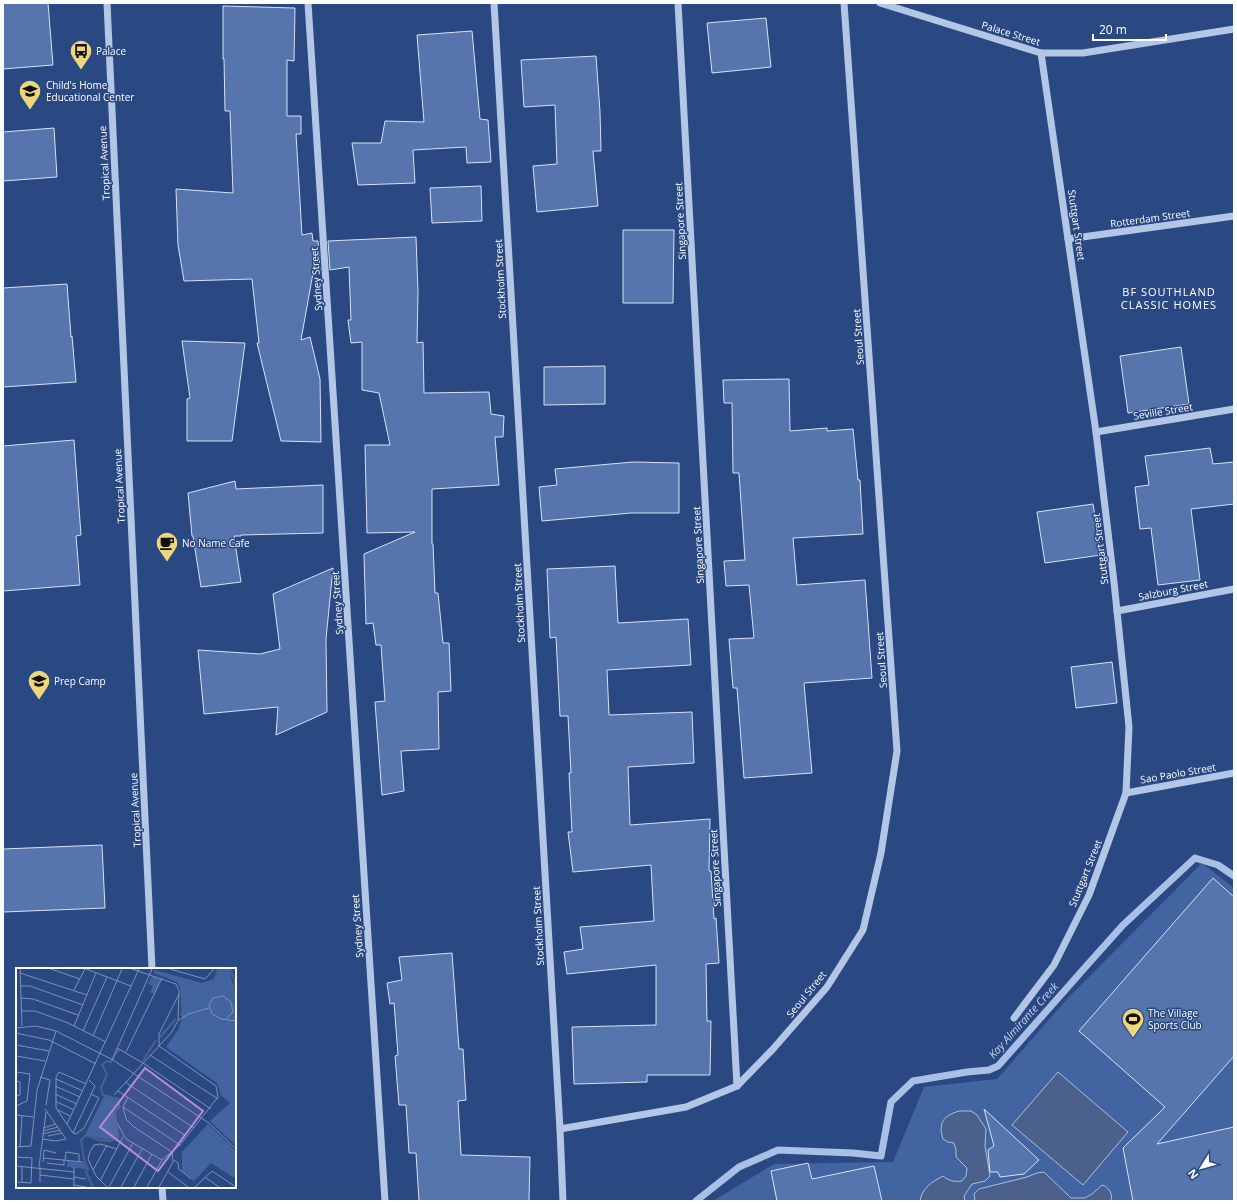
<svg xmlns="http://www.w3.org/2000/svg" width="1237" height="1204" viewBox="0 0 1237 1204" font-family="'Open Sans',sans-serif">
<rect width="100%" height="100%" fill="#2a4983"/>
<!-- green -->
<path fill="#4264a1" d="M1202,863L1234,888V1201H713L774,1164L893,1162L924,1087L997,1079L1067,999Z"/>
<!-- water -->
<g fill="#4b618b" stroke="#a8c0e6">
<path d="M1058,1072L1128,1132L1083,1185L1012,1125Z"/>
<path d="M959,1111H971L977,1115L986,1129L985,1146L990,1176L985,1181L972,1184L964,1196L965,1201H920C922,1188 932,1182 943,1176C949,1181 954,1182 962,1181L966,1176L967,1168L956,1157V1150L954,1143L948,1142L943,1139C938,1123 943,1116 959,1111Z"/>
<path d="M1044,1172L1071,1198H1085L1092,1194L1102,1185C1109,1187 1113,1194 1111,1201H975L974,1194L979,1189L1027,1177L1037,1173Z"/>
</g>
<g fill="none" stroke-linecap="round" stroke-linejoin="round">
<!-- stream -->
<path stroke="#a8c0e6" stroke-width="7" d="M696,1201L739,1167L778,1150L853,1153L881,1156L891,1102L913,1081L967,1072L989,1070L998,1066L1089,963L1123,925L1195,858L1218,865L1234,876"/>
</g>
<!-- building -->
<g fill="#5675ac" stroke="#d7e2f5">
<path d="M3,3H48L53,65L3,69Z"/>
<path d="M223,6L295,8L294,61L287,60V116H301V134H296L302,235L312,233L313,241H318L320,272L313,273L301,340L310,337L320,379L321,442L281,441L257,343H259L252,279L184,281L178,245L176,189L233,193L230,111H225L224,59H223Z"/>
<path d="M766,18L771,67L712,73L707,23Z"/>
<path d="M472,31L480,119L488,120L491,162L467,163L466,147L413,150L415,183L358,185L352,143H381L385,121L424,122L417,35Z"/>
<path d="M596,56L600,112L601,151H593L598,206L537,212L533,166L557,164L555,105L524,107L521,60Z"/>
<path d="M54,128L57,177L3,181V132Z"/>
<path d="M481,186L482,221L432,223L430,188Z"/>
<path d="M623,230H674L673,303H623Z"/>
<path d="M416,237L418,292L417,343L423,342L424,393L489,392L491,414L504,416L503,437H495L499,485L432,489V544H433L435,593H438L443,643H449L451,691L438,692L439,749L401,751L404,791L382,795L375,702L385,701L381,645H376L373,623L366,624L364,554L415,532L367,533L365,445H390L379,393L362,390V342L351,343L348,320H351L349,267L330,270L328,241Z"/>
<path d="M67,284L71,337L72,336L76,382L3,387V288Z"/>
<path d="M182,341L245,343L232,441H187V399L190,398Z"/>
<path d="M1181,347L1189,404L1128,413L1120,356Z"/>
<path d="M605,366V404L544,405V367Z"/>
<path d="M789,379L790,431L827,428V431L853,429L858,480H860L863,534L793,538L797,585L865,580L872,678L804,683L812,773L744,778L737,688H733L729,639L754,638L749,585L726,586L724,561L745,560L739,473H733L732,403H724L723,380Z"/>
<path d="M74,440L81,535L76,536L80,585L3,591V446Z"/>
<path d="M1210,448L1213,464L1234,462V504L1191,509L1200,580L1158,585L1151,528L1140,529L1135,487L1149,485L1145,456Z"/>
<path d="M633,462L679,463V513H631L542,521L539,487L557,485L555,469Z"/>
<path d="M235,481L236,489L323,485V533L241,535V536H234L241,582L201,587L193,536H192L188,493Z"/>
<path d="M1093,504L1101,555L1045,563L1037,512Z"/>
<path d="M615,566L618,623L688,619L691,665L607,670L609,715L692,712L694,763L628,767L630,825L710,819L709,871H711L714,919L716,918L719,963L706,964L707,1021H711L710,1075H647V1082L574,1084L572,1027L656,1025V965L567,974L564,952L583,949L580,927L654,921L651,865L573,872L568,832H572L569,773H571L568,716H560L556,637L550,638L547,569Z"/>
<path d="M333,568L326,639L327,712L276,735L278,707L204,714L198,650L260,654L280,649L273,594Z"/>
<path d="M1112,662L1117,703L1076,708L1071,667Z"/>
<path d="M102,845L105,908L3,912V849Z"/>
<path d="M1213,878L1234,897V1056L1157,1144L1234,1127V1201H1133L1123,1148L1165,1107L1079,1031Z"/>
<path d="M452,953L459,1049H463L466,1100L458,1101L461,1155L530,1157L529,1201H419L416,1153H409L406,1105H399L395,1056L398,1055L394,1003L390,1004L387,983L402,980L399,957Z"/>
<path d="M984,1109L1039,1160L1024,1174L1000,1177L998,1172H990L988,1150L994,1146Z"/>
<path d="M808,1163L812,1179L874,1166L882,1201H777L771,1171Z"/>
</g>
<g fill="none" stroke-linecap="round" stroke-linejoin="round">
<!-- minor -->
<g stroke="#b4c6e6" stroke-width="7">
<path d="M107,3L152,969"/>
<path d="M308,3L385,1201"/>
<path d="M494,3L560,1129L563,1201"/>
<path d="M678,3L737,1086"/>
<path d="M880,3L1041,53H1083L1234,29"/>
<path d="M1068,239L1234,216"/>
<path d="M1096,432L1234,409"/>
<path d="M1117,611L1234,589"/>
<path d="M1126,793L1234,773"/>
<path d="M1014,1018L1054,965L1089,895L1126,793L1129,727L1114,582L1096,432L1041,53"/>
<path d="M560,1129L686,1107L737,1086L773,1049L827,987L863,930L881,853L897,751L844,3"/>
<path d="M162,1187L163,1201"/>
</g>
</g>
<!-- icons -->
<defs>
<g id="bus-pin" transform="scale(1.15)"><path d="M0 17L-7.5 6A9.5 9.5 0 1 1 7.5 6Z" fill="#edd67b" stroke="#2a4983"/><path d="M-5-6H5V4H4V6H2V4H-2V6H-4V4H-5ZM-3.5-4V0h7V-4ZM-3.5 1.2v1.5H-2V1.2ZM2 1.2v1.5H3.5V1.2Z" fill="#111"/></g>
<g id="school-pin" transform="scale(1.15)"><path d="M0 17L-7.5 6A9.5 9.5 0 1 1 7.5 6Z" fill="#edd67b" stroke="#2a4983"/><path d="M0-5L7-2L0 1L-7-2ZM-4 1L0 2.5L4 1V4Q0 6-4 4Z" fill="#111"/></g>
<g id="cafe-pin" transform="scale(1.15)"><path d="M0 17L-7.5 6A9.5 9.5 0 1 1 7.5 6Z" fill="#edd67b" stroke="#2a4983"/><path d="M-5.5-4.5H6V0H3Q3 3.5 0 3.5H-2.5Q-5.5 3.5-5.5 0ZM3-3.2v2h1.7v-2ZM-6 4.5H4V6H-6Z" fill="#111"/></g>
<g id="stadium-pin" transform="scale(1.15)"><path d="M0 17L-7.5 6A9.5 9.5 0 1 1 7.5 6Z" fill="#edd67b" stroke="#2a4983"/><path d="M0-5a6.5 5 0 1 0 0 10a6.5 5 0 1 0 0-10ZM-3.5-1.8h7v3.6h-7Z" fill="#111"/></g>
</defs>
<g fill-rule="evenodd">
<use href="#bus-pin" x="81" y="51"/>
<use href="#school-pin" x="30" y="91"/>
<use href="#cafe-pin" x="167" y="543"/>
<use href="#school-pin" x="39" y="681"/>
<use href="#stadium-pin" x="1133" y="1019"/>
</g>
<g text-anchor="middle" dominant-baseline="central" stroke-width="3" stroke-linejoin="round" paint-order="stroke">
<!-- street labels -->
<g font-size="10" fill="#fff" stroke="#2a4983">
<text transform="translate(1011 33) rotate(17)">Palace Street</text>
<text transform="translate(104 163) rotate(-93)">Tropical Avenue</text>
<text transform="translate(1150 218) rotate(-8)">Rotterdam Street</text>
<text transform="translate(680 221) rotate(-93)">Singapore Street</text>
<text transform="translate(1077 225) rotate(82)">Stuttgart Street</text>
<text transform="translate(316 279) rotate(-94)">Sydney Street</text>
<text transform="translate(500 279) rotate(-93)">Stockholm Street</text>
<text transform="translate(858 337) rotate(-94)">Seoul Street</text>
<text transform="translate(1163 411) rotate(-9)">Seville Street</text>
<text transform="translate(119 486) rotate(-93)">Tropical Avenue</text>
<text transform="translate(698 545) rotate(-93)">Singapore Street</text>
<text transform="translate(1100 549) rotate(-97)">Stuttgart Street</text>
<text transform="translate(1173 590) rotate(-11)">Salzburg Street</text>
<text transform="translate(337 603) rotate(-94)">Sydney Street</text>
<text transform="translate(519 603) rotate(-93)">Stockholm Street</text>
<text transform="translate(881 660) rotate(-94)">Seoul Street</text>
<text transform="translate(1178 773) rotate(-10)">Sao Paolo Street</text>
<text transform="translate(135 810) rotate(-93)">Tropical Avenue</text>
<text transform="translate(715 868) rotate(-93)">Singapore Street</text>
<text transform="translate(1085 873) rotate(-68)">Stuttgart Street</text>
<text transform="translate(357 926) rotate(-94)">Sydney Street</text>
<text transform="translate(538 926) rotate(-93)">Stockholm Street</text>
<text transform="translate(806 994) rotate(-51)">Seoul Street</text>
</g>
<!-- poi labels -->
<g font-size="10" fill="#fff" stroke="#2a4983" text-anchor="start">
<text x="96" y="51">Palace</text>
<text x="46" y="85">Child's Home<tspan x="46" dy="12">Educational Center</tspan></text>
<text x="182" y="543">No Name Cafe</text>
<text x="54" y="681">Prep Camp</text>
<text x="1148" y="1013">The Village<tspan x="1148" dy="12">Sports Club</tspan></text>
</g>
<!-- neighbourhood labels -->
<g font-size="11" letter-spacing="1" fill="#fff" stroke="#2a4983">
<text x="1169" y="291">BF SOUTHLAND<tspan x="1169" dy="13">CLASSIC HOMES</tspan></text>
</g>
<!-- water labels -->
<g font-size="11" font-style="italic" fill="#bfd0ee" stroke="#2a4983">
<text transform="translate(1023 1020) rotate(-48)">Kay Almirante Creek</text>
</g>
</g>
<!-- overview -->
<g transform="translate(16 968)">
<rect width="220" height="220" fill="#2a4983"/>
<path d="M201,1H214L216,14L220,21V178L194,153L214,135L205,127L201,115L150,79L162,62L166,51L164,20L161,14L138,5V2L186,15L198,11ZM136,8L145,11L138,26L134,24L137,18L132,16ZM88,128L103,132L98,144L101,170L92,172L69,167ZM192,156L220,183V211L195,195L178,213L166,203V184ZM51,193L68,195L71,201L51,199Z" fill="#4264a1"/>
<path fill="none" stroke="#4b618b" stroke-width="2" d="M215,1L220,20M165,48L169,36L178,25L190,16L197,17L204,1M144,69L160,51M127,93L140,72M77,219L70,204L72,201L68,191L65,172L70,167L83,172L94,173L102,170L99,144L103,139V131L87,127L85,120L91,106L86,97L91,93L95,94L102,82L104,83"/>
<path fill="none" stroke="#7f92b5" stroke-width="1" d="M4,1L6,58M35,1L64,11M70,1L115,18M154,1L189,11L198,1M4,5L71,27M5,18H14L67,37M58,22L69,1M5,30L17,31L62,47M6,43H19L52,55L90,74M210,51L217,44L215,34L207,28L197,30L193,37L196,46L205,51L220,53M163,52L172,46L193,40M58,58L80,5M0,60L20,58L40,63L97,92L193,155L220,181M67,63L91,9M0,65L33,72L80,96M77,68L106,1M0,77L33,83M101,80L127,95L195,141M110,84L146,10M134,87L202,131M0,88L29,93M96,92L136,1M0,104L14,106L11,133L0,138M24,109L34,112L30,137M40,111L67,123M0,113L4,114V127L0,128M109,114L178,160M39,118L64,129M102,123L170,168M39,126L61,136M98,127L155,65L162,53L163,23L160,16L116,1M112,129L107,139L110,151L118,159L156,184L157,194L143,219M39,133L58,142M107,139L164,177M42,142L54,148M0,147L17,149M101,155L110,171L146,192M51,156L123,1M27,160L40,156M27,163L42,159M57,165L40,140V109L43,104L70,116M57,165L79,118L73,112M57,165L60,166L68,160L83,130L75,126M26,166L44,162M32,168L46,165M26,171L40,173L50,171L29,141M0,179L15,178L21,122L40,63M4,179L6,148M0,189L16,190L15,215L0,214M27,190L67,194M49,192L50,184L63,186V193M158,192L162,195L163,201L175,211M27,194L28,182L40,185M31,195L48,197V192M0,198L58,204M6,198V214M23,199L30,144M77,202L91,177M152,204L172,219M24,207L58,211M58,209L70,211M190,210L203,219M84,213L107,169M24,214V199M58,217L70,219M58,219V199M91,219L80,208L72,191L74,184L78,177L84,176L101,181M93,219L117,175M105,219L126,181M118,219L136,186M131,219L146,192L164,177L202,129L200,118L143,78V66L163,26M179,219L196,203L220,219"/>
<path fill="#b68bdc" fill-opacity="0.15" stroke="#b68bdc" stroke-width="2" d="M129,100L187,143L142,203L84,159Z"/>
<rect width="220" height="220" fill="none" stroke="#fff" stroke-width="2"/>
</g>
<!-- border -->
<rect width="1237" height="1204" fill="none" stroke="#ffffff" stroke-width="8"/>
<!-- north arrow -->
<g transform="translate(1201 1168) rotate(233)" stroke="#2a4983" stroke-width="3" paint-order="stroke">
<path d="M0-3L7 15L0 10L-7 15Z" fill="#ffffff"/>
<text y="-6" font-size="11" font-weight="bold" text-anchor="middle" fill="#ffffff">N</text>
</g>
<!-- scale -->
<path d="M1093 34v6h73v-6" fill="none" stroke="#ffffff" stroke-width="2"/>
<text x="1099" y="34" font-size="12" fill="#ffffff" stroke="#2a4983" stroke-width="3" paint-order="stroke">20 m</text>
</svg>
